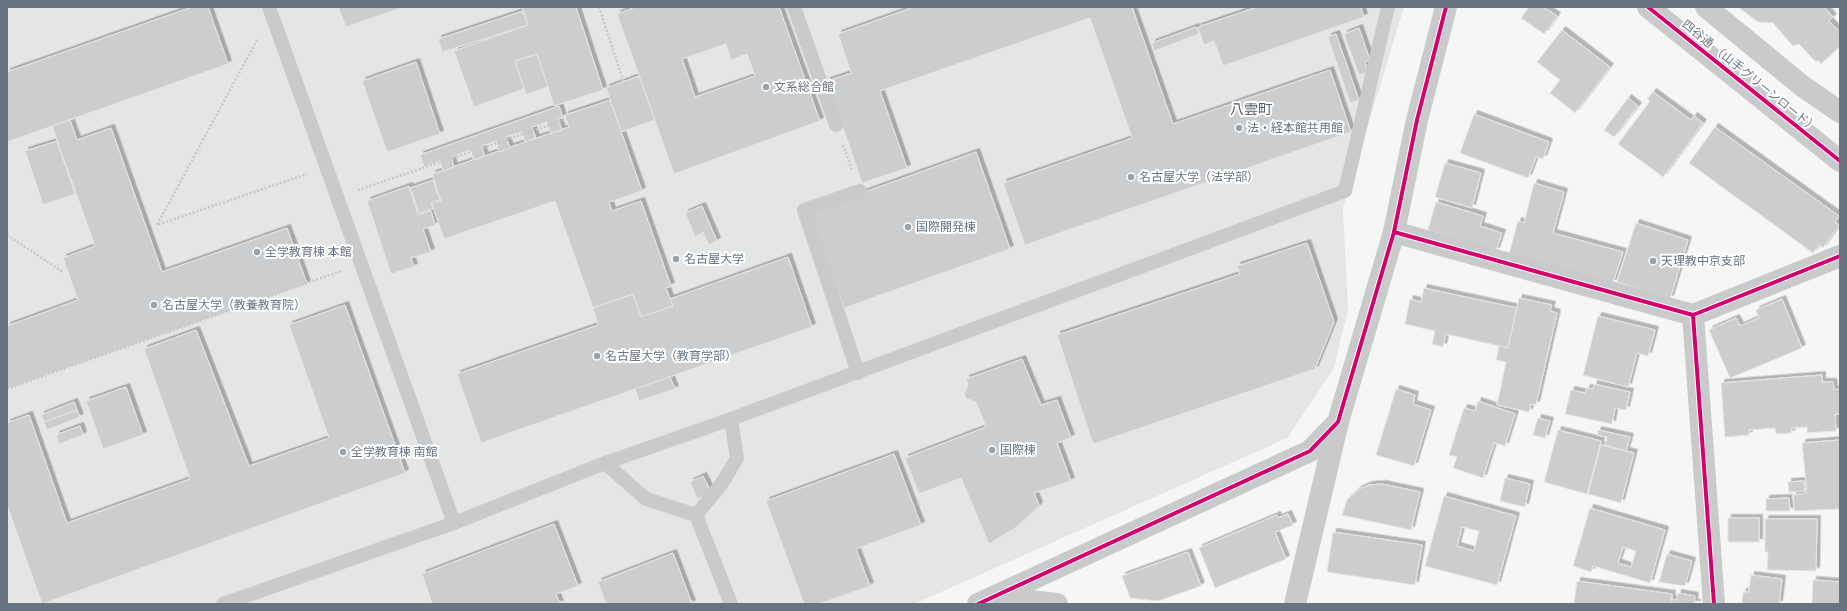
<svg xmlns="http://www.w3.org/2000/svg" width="1847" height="611" viewBox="0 0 1847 611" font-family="Karla,'Noto Sans JP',sans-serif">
<defs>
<filter id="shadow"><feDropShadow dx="3.5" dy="-3.5" stdDeviation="0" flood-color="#0004"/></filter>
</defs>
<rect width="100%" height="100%" fill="#f6f6f5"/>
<!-- built -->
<path fill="#e4e6e6" d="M7,7H1404L1343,208L1348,309L1334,368L1287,438L914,604H7Z"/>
<!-- building -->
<g fill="#cccdce" stroke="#e6e6e4" fill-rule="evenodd" filter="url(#shadow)">
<path d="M192,7H208L228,64L7,142V72Z"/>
<path d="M338,7H404L346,27Z"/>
<path d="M522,7H576L603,90L554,106L537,54L515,61L524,89L474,107L454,51L528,25Z"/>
<path d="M636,7H779L820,121L674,174L617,14ZM726,44L731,60L747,54L755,76L695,97L682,59Z"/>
<path d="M914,7H1132L1173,124L1330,70L1351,132L1025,245L1003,183L1132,138L1090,18L880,91L907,168L862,183L827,81L851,73L838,34Z"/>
<path d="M1257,7H1365L1361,8L1364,17L1223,66L1214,41L1204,45L1198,27Z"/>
<path d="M1529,7H1543L1557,16L1544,34L1521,18Z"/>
<path d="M1738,7H1826L1825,8L1833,17L1829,21L1840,32V46L1821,64L1818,60L1816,62L1799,44L1793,46L1773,23L1758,22Z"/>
<path d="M523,11L528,25L442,52L438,39Z"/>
<path d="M1196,27L1199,34L1154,51L1152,43Z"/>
<path d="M1359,28L1370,60L1365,62L1368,72L1359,75L1344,34Z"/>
<path d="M1562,30L1610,67L1575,113L1550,93L1560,80L1537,62Z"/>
<path d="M1336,34L1359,100L1350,103L1328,37Z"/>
<path d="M537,54L548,87L526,95L515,61Z"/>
<path d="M416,62L440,134L387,152L362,81Z"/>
<path d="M639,76L655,120L621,132L606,88Z"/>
<path d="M1653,92L1691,120L1694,116L1703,123L1663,177L1618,144L1650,101L1647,99Z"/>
<path d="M1628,98L1638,106L1614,137L1604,130Z"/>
<path d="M610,100L642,191L609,202L612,211L641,201L671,286L666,288L673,306L641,317L633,294L593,308L555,201L444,239L432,204L441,201L432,174L569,127L565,115Z"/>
<path d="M559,106L563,118L558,119L562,130L551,133L547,122L532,127L536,138L525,142L522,132L506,137L510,148L499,152L496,141L481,146L485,156L474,160L470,150L451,157L454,167L443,171L440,161L424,167L420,155Z"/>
<path d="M1474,114L1549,142L1543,159L1536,157L1528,178L1460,153Z"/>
<path d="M70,120L77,140L111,128L162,272L287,228L307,284L7,389V326L78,300L63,258L95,246L52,126Z"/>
<path d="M1715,127L1839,216L1835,222L1839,225L1823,248L1819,245L1813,253L1689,163Z"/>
<path d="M57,141L75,194L43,205L25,151Z"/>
<path d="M976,152L1010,249L844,308L809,212Z"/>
<path d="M1445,163L1481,173L1472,208L1435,197Z"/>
<path d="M433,180L440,200L431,202L433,209L419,213L410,188Z"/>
<path d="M1534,183L1564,192L1553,233L1623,252L1613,283L1509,254L1518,221L1524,223Z"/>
<path d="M409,186L418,215L431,211L435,225L423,229L431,252L411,258L414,267L391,274L367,201Z"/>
<path d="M1436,202L1483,216L1480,226L1502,233L1496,251L1428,230Z"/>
<path d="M702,206L717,241L709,245L703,232L695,237L685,213Z"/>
<path d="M1636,223L1688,240L1670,299L1617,282Z"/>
<path d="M1307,243L1334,322L1315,369L1093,444L1057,335L1240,274L1237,266Z"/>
<path d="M788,257L812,327L481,443L457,374L598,325L593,308L633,294L641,317L673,306L670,299Z"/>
<path d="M1424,288L1517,308L1508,348L1446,334L1443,347L1432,344L1435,331L1405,324L1410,299L1421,302Z"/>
<path d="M1519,298L1552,305L1550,311L1557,313L1536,405L1531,404L1529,412L1497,405L1506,362L1496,360L1499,346L1508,348Z"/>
<path d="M1782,299L1802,348L1730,378L1709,330L1736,318L1740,326L1759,318L1756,310Z"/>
<path d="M345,305L405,473L42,604L7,505V423L29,415L67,523L190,479L144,349L196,330L249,466L329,438L289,325Z"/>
<path d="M1598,316L1655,330L1648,356L1637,353L1628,387L1583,375Z"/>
<path d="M1022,359L1041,405L1057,400L1071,438L1057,443L1071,481L1034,493L1039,505L1036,509L1015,528L989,544L961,478L919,494L905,458L986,427L976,402L967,399L964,394L968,385L966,379Z"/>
<path d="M1822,375V382H1833L1834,390L1840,389V414H1835L1836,431L1807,433V427L1791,428L1792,433L1776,434L1775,428L1749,430V435L1725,437L1721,383Z"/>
<path d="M670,377L675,389L639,401L635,389Z"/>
<path d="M1594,384L1630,392L1626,410L1615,408L1612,424L1565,414L1571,390L1585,393L1587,388L1593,389Z"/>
<path d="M126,387L143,435L103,449L86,401Z"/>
<path d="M1396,389L1415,395L1413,404L1431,410L1414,466L1376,455Z"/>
<path d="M1478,401L1515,414L1505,446L1494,443L1483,478L1453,468L1457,457L1449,455L1464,408L1475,411Z"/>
<path d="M74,402L77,410L44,422L41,415Z"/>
<path d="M77,410L80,417L47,430L44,422Z"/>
<path d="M1538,418L1550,421L1545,438L1533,435Z"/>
<path d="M80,426L83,435L59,444L56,435Z"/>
<path d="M1558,430L1601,441L1587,494L1544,482Z"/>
<path d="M1598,430L1630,437L1626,451L1605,445L1607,437L1597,435Z"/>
<path d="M1840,440V509L1794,511L1793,495L1807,493L1802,443Z"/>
<path d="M1601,445L1634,453L1621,503L1588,494Z"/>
<path d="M894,454L921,525L856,549L870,586L819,604H804L766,501Z"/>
<path d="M703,476L711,492L697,499L690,482Z"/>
<path d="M1505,478L1530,484L1525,507L1500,501Z"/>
<path d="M1804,481L1805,491L1789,492L1788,482Z"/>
<path d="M1382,484L1420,492L1411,530L1342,515L1347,500L1359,489L1369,485Z"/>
<path d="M1444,496L1516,516L1497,585L1425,566ZM1462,527L1479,531L1474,551L1457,546Z"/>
<path d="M1789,498L1790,511H1766V499Z"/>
<path d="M1590,508L1665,530L1650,583L1593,566L1591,572L1573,566ZM1623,547L1636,551L1631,567L1618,563Z"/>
<path d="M1288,514L1293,525L1275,532L1286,559L1215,588L1199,548L1277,515L1278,518Z"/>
<rect x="1728" y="518" width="31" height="24"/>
<path d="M1765,519H1817L1816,571L1767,570L1768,552H1765Z"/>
<path d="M554,524L578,586L556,594L560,604H432L422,574Z"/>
<path d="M1333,532L1422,545L1415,585L1327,572Z"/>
<path d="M1188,552L1201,586L1158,601L1130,598L1122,576Z"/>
<path d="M673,553L692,604H606L598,582Z"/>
<path d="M1667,554L1692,561L1685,586L1659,582Z"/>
<path d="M1751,575L1782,579L1779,604H1742L1743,592H1749Z"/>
<path d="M1813,580L1840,582V604H1812Z"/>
<path d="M1577,581L1672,594L1671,604H1574Z"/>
<path d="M1678,593L1695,596L1694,602L1698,604H1671V599L1677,600Z"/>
</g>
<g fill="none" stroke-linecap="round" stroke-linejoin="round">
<!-- path -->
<g stroke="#c7c8c9" stroke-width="2.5" stroke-dasharray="2 2" stroke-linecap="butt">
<path d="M257,40L157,225L307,174"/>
<path d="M843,145L852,170"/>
<path d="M358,190L629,98L599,7"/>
<path d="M7,235L63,272"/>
<path d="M7,389L341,271"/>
</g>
<!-- service -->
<g stroke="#c9cacb" stroke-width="14">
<path d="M269,7L454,523"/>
<path d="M794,7L836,125"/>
<path d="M858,373L804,210L860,191"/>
<path d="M605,463L646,499L696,515"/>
<path d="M696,515L721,485L737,458L731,419"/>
<path d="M696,515L731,604"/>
<path d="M223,604L454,523L605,463L731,419L1345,191L1388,7"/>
</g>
<!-- minor -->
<g stroke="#c9cacb" stroke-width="22">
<path d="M1394,232L1693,315L1840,256"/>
<path d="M1693,315L1714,604"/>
<path d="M995,597L1057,604"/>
<path d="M1295,604L1338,422"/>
</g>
<!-- tertiary -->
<g stroke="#c9cacb" stroke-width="22">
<path d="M1648,7L1840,161"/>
<path d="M1706,7L1801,85L1840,112"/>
<path d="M978,604L1310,451L1338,422L1394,232L1417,120L1446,7"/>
</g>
<!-- cycleway casing -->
<g stroke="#fff" stroke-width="6">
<g id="cycleway">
<path d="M1648,7L1840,161"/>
<path d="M1394,232L1693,315L1840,256"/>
<path d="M1693,315L1714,604"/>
<path d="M978,604L1310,451L1338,422L1394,232L1417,120L1446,7"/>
</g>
</g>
<!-- cycleway -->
<use href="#cycleway" stroke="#d6006c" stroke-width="4"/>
</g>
<!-- markers -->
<g fill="#9aa2aa" stroke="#fff" stroke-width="1.5">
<circle cx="766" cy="87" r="4"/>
<circle cx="1239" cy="128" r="4"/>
<circle cx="1131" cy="177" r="4"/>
<circle cx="908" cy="227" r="4"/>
<circle cx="257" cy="252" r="4"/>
<circle cx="676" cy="259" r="4"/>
<circle cx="1653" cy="261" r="4"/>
<circle cx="154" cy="305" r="4"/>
<circle cx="597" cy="356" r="4"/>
<circle cx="992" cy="450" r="4"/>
<circle cx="343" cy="452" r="4"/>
</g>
<g text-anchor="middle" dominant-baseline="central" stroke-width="4" stroke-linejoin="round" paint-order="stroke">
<!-- street labels -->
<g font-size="12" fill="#697482" stroke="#fff">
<text transform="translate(1750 76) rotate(39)">四谷通 （山手グリーンロード）</text>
</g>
<!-- poi labels -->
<g font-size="12" fill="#697482" stroke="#fff" text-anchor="start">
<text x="774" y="87">文系総合館</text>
<text x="1247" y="128">法・経本館共用館</text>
<text x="1139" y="177">名古屋大学（法学部）</text>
<text x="916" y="227">国際開発棟</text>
<text x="265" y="252">全学教育棟 本館</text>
<text x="684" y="259">名古屋大学</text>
<text x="1661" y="261">天理教中京支部</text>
<text x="162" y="305">名古屋大学（教養教育院）</text>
<text x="605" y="356">名古屋大学（教育学部）</text>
<text x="1000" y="450">国際棟</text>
<text x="351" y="452">全学教育棟 南館</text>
</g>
<!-- quarter labels -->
<g font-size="14" fill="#565e68" stroke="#fff">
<text x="1251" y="109">八雲町</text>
</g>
</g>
<!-- border -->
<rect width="1847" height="611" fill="none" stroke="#697482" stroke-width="16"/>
</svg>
